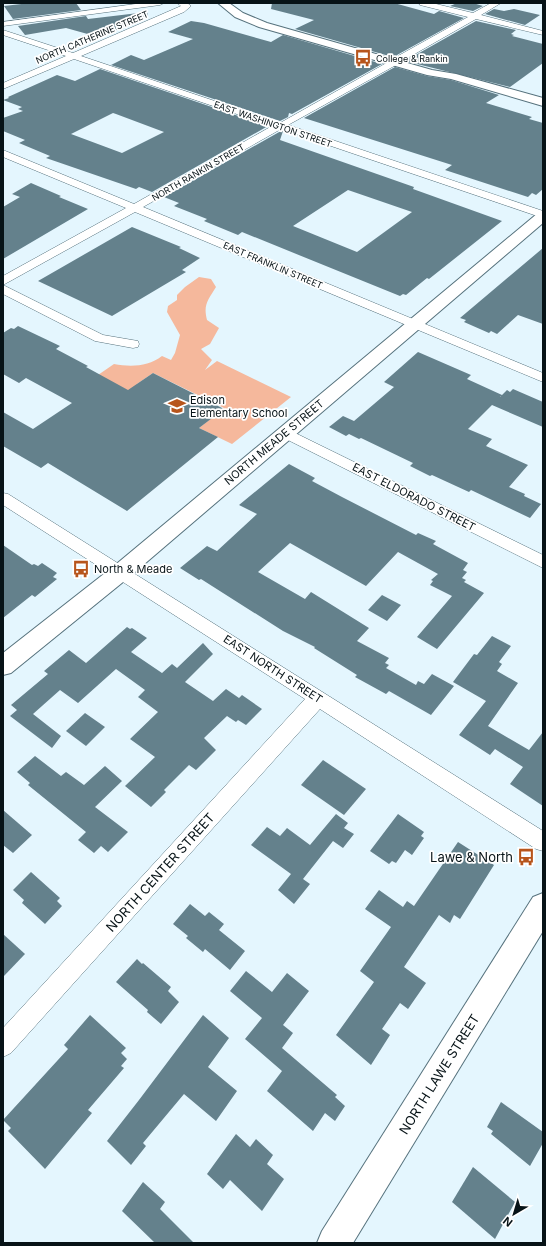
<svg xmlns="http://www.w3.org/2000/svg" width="546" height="1246" viewBox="0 0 546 1246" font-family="Inter,sans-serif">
<rect width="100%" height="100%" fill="#e4f6fe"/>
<!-- green -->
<path fill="#f5b89c" d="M199,277L211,279L216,287C208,300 203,305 207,320L219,328L210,344L201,349L212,360L205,370L217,361L291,397L232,444L199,428L224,408L153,373L137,384L133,393L98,375L114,364C130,367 148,367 162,356L171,360L175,353L180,335L167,312L168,306L177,300V295L185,287Z"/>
<!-- building -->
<g fill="#64818c" fill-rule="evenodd">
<path d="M30,3H76L81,10L13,19L4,6Z"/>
<path d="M272,3H394L434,14L439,11L464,18L397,55L396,58L295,29L314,20L271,9Z"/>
<path d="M457,3H473L483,6L473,11L450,6Z"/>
<path d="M494,9L504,11L514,9L540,15L525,25L485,14Z"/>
<path d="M147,12L148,16L101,37L102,38L66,28L25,35L18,26L86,16L88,19Z"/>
<path d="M191,21L204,23L271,42L283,35L382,64L292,114L289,113L288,117L280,121L111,65L131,55L144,60L193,39L168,32Z"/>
<path d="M476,21L516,30L511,34L514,35L512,36L543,44V63L510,87L405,61Z"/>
<path d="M395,67L427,76L451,80L499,95L486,103L532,117L529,119L543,123V189L536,195L532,193L528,197L445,170L452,165L304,118Z"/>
<path d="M100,69L268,126L152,192L139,187L136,189L46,158L50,156L19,143L25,140L3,131V118L23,111L18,109L22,107L3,100L9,98L8,97L57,75L75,81ZM113,113L116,114L164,132L122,153L71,134Z"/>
<path d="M281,131H283L280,140L414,187L413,189L502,221L429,279L427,278L406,295L403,294L400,296L242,232L238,235L204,221L207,219L174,206L179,203L164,197ZM348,190L412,212L357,252L293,226Z"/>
<path d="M31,183L61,196L59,197L88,209L3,259V207L20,197L12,194Z"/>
<path d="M132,227L181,247L179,248L200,258L182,270L186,272L112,316L38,281Z"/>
<path d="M543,248V324L518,315L497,334L491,331L489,333L464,322L466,320L460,318Z"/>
<path d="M18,326L60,346L56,349L88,366L86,367L128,390L153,373L224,409L199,428L218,437L127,511L48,463L41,468L3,446V412L33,429L72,403L26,378L19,383L3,374V333L11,328L14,329Z"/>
<path d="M418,352L471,375L467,379L502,395L500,397L507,390L510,392L513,389L543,402V427L492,405L468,429L492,439L486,446L528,465L509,487L525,494L524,496L541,504L530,518L471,490L469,492L432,475L430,476L410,466L413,463L361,438L359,439L349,434L346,436L329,427L343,416L354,421L394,387L384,382Z"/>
<path d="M289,464L315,478L312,481L342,497L416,535L418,533L436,541L433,544L468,563L463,570L467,572L462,578L466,580L464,582L484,593L437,649L417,637L452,596L430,585L433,581L431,580L438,574L398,552L366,586L290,543L258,572L305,599L311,592L369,628L357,641L389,658L385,663L389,665L386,668L416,685L418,681L424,684L432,674L454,686L431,715L389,691L386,694L355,677L357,675L314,648L315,647L283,631L201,579L199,580L180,568L207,546L217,551L257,514L239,505Z"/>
<path d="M3,545L32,565L34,564L38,566L42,563L57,573L53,577L57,579L35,597L32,595L3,618Z"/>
<path d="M382,595L401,605L387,621L368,610Z"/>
<path d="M127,627L130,629L132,628L147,638L131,652L162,673L172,664L177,668L203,643L213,654L185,682L213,701L226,689L239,698L242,695L262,709L246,725L238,720L236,722L227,716L204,738L216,750L196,770L189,765L164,790L166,792L151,807L125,786L155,757L130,739L158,712L138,697L145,690L116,669L78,703L60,690L33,714L61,736L52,748L10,716L17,710L11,705L48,674L44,671L69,650L86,663Z"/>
<path d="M492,636L511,646L499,662L502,664L497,671L518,683L488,726L529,750L543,732V806L510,784L523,767L495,749L490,755L459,735L486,701L453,682L474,654L477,655Z"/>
<path d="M85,713L105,727L86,746L66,731Z"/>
<path d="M35,756L61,776L66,772L84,785L105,766L122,781L95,807L128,832L108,852L101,846L94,853L78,840L86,832L28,785L30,783L17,772Z"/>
<path d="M323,760L366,789L344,815L301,785Z"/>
<path d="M3,810L32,835L13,853L3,845Z"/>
<path d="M336,814L348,823L344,828L354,834L343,848L333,841L303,879L310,884L294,904L278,890L291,874L251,845L267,827L280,836L287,828L310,845Z"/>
<path d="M398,814L424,832L421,836L424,838L412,855L405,850L396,863L392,861L389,864L370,851Z"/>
<path d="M458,842L494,865L460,919L454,915L450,923L439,915L404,967L426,983L408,1009L400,1003L382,1029L390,1035L371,1065L336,1035L374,982L360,971L391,927L365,909L379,890L403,907L407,901L414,906Z"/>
<path d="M31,872L60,898L57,901L62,906L45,924L22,903L24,900L13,890Z"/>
<path d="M190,904L205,916L209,912L224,924L219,930L245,951L230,970L205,949L203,952L186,938L188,936L173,924Z"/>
<path d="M3,934L25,954L3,977Z"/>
<path d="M137,959L142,964L143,963L171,987L168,991L179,1002L161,1024L147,1012L148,1010L116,982Z"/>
<path d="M246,971L272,992L287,973L309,991L283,1025L293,1033L282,1048L337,1095L335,1097L345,1106L335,1121L325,1113L313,1131L267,1091L282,1071L245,1039L262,1018L230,991Z"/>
<path d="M90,1015L126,1048L121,1053L127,1059L121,1066L124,1068L88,1110L92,1113L45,1169L8,1131L11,1128L3,1120L68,1049L64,1045Z"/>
<path d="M203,1015L229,1038L208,1067L237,1091L216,1121L184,1094L143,1143L146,1146L131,1165L107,1141L139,1100Z"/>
<path d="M501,1102L543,1132V1143L530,1166L491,1134L493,1131L487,1127Z"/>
<path d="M236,1134L250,1147L256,1139L273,1155L267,1164L284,1179L262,1211L230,1180L223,1189L207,1174Z"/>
<path d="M473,1167L515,1202L495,1239L452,1202Z"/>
<path d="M143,1182L165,1202L160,1209L194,1243H155L122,1211Z"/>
</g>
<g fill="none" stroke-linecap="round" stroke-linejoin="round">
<!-- street casing -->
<g stroke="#56727d" stroke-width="1">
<g id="street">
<path d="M143,3H164L160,5L3,26V22Z"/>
<path d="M177,3H187L191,6L184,12L81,56L280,123L390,61H396L397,63L396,65L288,125L543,211V218L281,129L143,207L543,373V382L135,212L3,285V276L126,208L3,157V150L134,204L272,126L74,59L3,89V83L66,56L3,35V30L73,53L181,6Z"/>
<path d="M419,3H432L473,13L491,3H501L481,15L543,31V35L476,19L404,60H398L397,58L398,56L468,17L420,5Z"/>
<path d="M3,285L103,335L138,341L139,344L138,347L133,348L95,341L3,294Z"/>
<path d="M285,428L543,555V568L280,436L278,433L280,430Z"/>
<path d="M3,493L8,494L543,831V851L536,849L320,709L11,1053L3,1057V1028L305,699L3,505Z"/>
</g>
</g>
<!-- secondary casing -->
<g stroke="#56727d" stroke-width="2">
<g id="secondary">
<path d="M543,212V223L128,578L11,673L3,675V653L114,566L538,213Z"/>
<path d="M543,893V931L353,1243H317L322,1231L533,897Z"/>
</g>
</g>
<!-- primary casing -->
<g stroke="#56727d" stroke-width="2">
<path id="primary" d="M218,3H229L243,13L267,23L432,70L456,74L543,98V106L451,79L427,75L259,27L235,17Z"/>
</g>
<!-- street -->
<use href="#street" fill="#fff" fill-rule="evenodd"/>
<!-- secondary -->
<use href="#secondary" fill="#fff" fill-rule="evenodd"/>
<!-- primary -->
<use href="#primary" fill="#fff" fill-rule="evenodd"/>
</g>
<!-- icons -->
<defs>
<g id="bus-bare" transform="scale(1.38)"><path d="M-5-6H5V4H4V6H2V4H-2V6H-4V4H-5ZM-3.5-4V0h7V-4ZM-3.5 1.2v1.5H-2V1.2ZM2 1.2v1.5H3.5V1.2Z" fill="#b7551c" stroke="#fff" stroke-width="2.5" paint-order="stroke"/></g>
<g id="school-bare" transform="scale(1.38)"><path d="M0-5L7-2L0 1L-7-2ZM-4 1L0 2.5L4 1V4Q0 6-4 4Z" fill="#b7551c" stroke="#fff" stroke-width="2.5" paint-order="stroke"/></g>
</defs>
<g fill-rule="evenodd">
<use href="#bus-bare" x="363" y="58"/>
<use href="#school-bare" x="177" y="406"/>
<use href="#bus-bare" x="81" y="569"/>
<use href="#bus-bare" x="526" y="857"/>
</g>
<g text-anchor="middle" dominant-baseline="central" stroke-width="3.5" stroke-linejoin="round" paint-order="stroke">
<!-- far-street labels -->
<g font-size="9" fill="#071317" stroke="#fff">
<text transform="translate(92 37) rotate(-23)">NORTH CATHERINE STREET</text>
<text transform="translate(273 124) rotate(19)">EAST WASHINGTON STREET</text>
<text transform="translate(198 172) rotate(-30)">NORTH RANKIN STREET</text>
<text transform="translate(273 265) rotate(23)">EAST FRANKLIN STREET</text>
</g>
<!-- far-poi labels -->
<g font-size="9" fill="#071317" stroke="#fff" text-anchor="start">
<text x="376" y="58">College &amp; Rankin</text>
</g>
<!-- poi labels -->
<g font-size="11" fill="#071317" stroke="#fff" text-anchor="start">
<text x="190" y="400">Edison<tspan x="190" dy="13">Elementary School</tspan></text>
<text x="94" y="569">North &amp; Meade</text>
</g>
<!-- street labels -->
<g font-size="11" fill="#071317" stroke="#fff">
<text transform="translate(274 442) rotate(-40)">NORTH MEADE STREET</text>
<text transform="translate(414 497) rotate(27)">EAST ELDORADO STREET</text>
<text transform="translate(273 669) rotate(33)">EAST NORTH STREET</text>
</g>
<!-- near-poi labels -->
<g font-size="13" fill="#071317" stroke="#fff" text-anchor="end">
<text x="513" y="857">Lawe &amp; North</text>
</g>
<!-- near-street labels -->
<g font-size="13" fill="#071317" stroke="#fff">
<text transform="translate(160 872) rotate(-48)">NORTH CENTER STREET</text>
<text transform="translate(439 1074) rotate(-58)">NORTH LAWE STREET</text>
</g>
</g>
<!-- border -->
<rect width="546" height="1246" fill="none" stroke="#071317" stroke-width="8"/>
<!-- north arrow -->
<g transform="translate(514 1214) rotate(218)" stroke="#ffffff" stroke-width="3" paint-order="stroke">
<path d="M0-3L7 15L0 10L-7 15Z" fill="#071317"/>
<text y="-6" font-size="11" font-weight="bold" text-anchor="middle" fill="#071317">N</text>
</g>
</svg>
